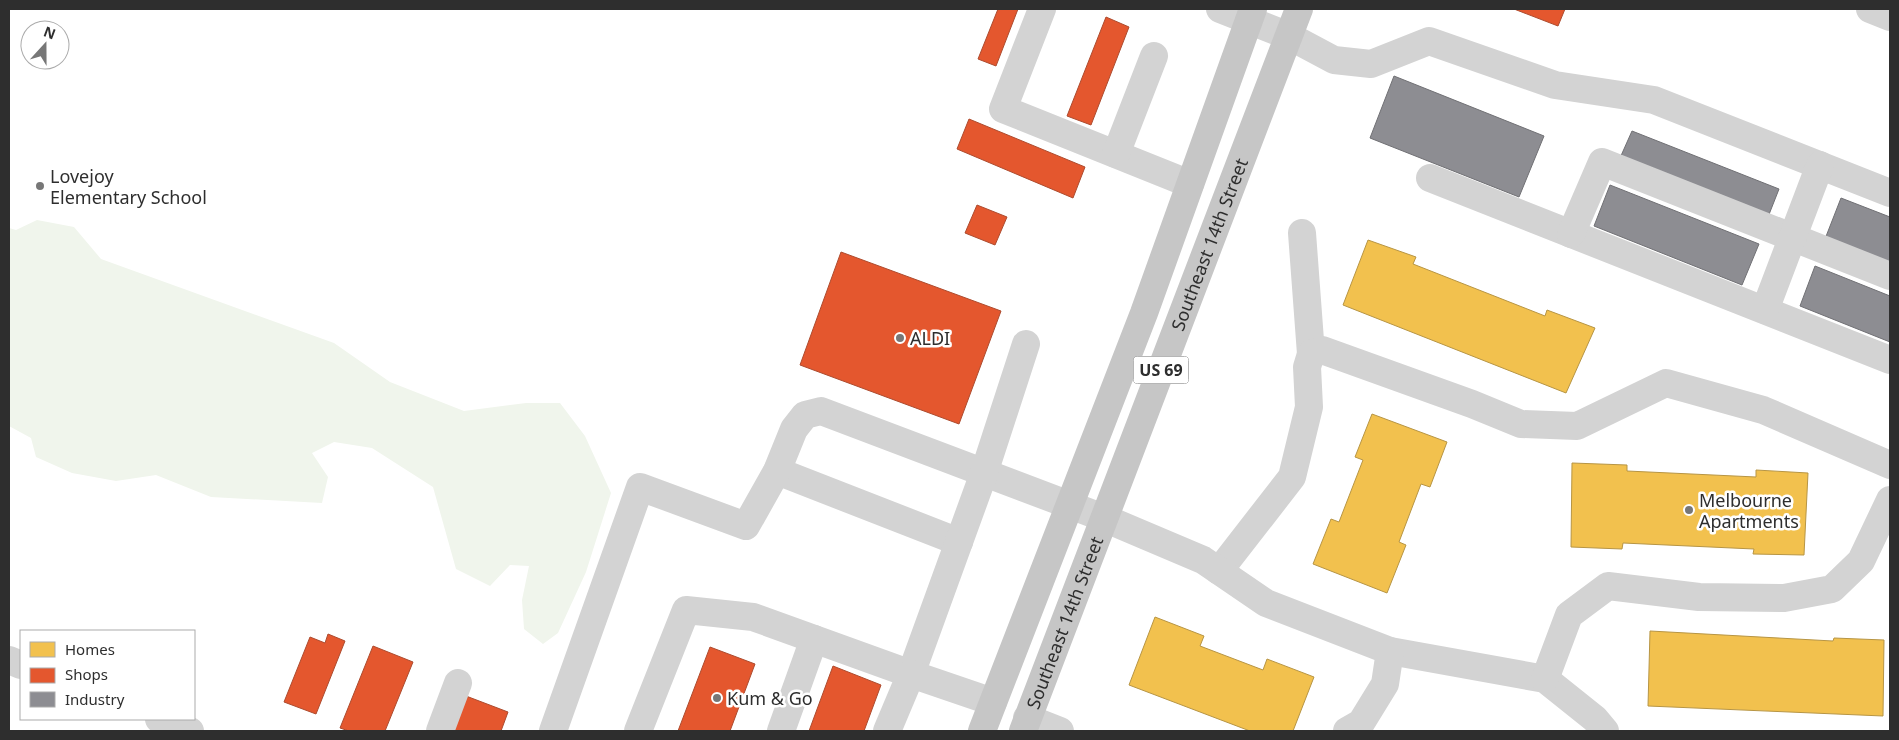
<svg xmlns="http://www.w3.org/2000/svg" width="1899" height="740" viewBox="0 0 1899 740" font-family="'Noto Sans',sans-serif">
<rect width="100%" height="100%" fill="#fff"/>
<!-- green -->
<path fill="#f0f5ec" d="M37,220L74,227L101,259L334,343L390,382L464,411L526,403H560L585,436L611,493L586,572L558,633L543,644L524,629L522,600L529,566L510,565L490,586L456,569L433,487L372,448L334,442L312,453L328,477L322,503L211,497L156,475L116,481L72,473L36,457L31,438L9,426V228L16,230Z"/>
<!-- homes -->
<g fill="#f2c14e" stroke="#b79544">
<path d="M1368,240L1416,257L1413,264L1545,316L1547,310L1595,328L1566,393L1343,305Z"/>
<path d="M1372,414L1447,442L1430,487L1421,484L1399,542L1406,545L1387,593L1313,564L1331,519L1339,522L1363,460L1355,457Z"/>
<path d="M1572,463L1627,465V471L1756,477V470L1808,473L1804,555L1753,554L1754,549L1623,543L1622,549L1571,547Z"/>
<path d="M1155,617L1204,636L1200,646L1263,670L1267,659L1314,677L1293,731H1250L1129,685Z"/>
<path d="M1650,631L1833,641L1834,638L1884,640L1883,716L1648,706Z"/>
</g>
<!-- shops -->
<g fill="#e4572e" stroke="#ad4b2e">
<path d="M998,9H1018L996,66L978,59Z"/>
<path d="M1514,9H1565L1558,26Z"/>
<path d="M1106,17L1129,27L1091,125L1067,116Z"/>
<path d="M969,119L1085,167L1073,198L957,149Z"/>
<path d="M977,205L1007,217L995,245L965,233Z"/>
<path d="M841,252L1001,311L959,424L800,365Z"/>
<path d="M328,634L345,641L316,714L284,702L310,637L325,643Z"/>
<path d="M373,646L413,662L385,731H349L340,728Z"/>
<path d="M710,647L755,664L730,731H678Z"/>
<path d="M833,666L881,685L864,731H809Z"/>
<path d="M466,696L508,712L501,731H452Z"/>
</g>
<!-- industry -->
<g fill="#8d8d92" stroke="#707074">
<path d="M1394,76L1544,136L1519,197L1370,138Z"/>
<path d="M1632,131L1779,189L1768,217L1620,158Z"/>
<path d="M1610,185L1759,244L1742,285L1594,226Z"/>
<path d="M1841,198L1890,217V265L1825,239Z"/>
<path d="M1815,266L1890,296V342L1800,306Z"/>
</g>
<g fill="none" stroke-linecap="round" stroke-linejoin="round">
<!-- minor -->
<g stroke="#d3d3d3" stroke-width="28">
<path d="M1042,9L1003,109L1190,184"/>
<path d="M1220,9L1289,36L1334,60L1371,64L1429,41L1555,85L1654,100L1890,193"/>
<path d="M1870,9L1890,17"/>
<path d="M1116,154L1154,56"/>
<path d="M1430,178L1890,360"/>
<path d="M1302,233L1311,354"/>
<path d="M1571,234L1602,162L1890,276"/>
<path d="M1765,310L1820,165"/>
<path d="M777,471L959,542"/>
<path d="M1219,571L1292,477L1309,407L1307,367L1311,354L1322,350L1472,404L1521,424L1577,426L1666,383L1763,410L1890,465"/>
<path d="M1390,651L1545,679L1595,719L1605,731"/>
<path d="M9,660L21,665"/>
<path d="M1545,679L1569,615L1608,586L1699,597L1784,598L1832,589L1861,561L1890,500"/>
<path d="M1027,718L1060,731"/>
<path d="M159,719L190,731"/>
<path d="M440,731L458,683"/>
<path d="M553,731L640,487L746,526L777,471L794,429L805,415L821,411L1104,518L1203,560L1266,603L1390,651L1385,684L1361,723L1347,731"/>
<path d="M638,731L686,610L753,617L911,674L984,473L1026,344"/>
<path d="M781,731L814,639"/>
<path d="M887,731L911,674L993,702"/>
</g>
<!-- major -->
<g stroke="#c6c6c6" stroke-width="28">
<path d="M982,731L1144,313L1253,9"/>
<path id="s1" d="M1023,731L1299,9"/>
</g>
</g>
<!-- markers -->
<g fill="#777" stroke="#fff" stroke-width="2">
<circle cx="40" cy="186" r="5"/>
<circle cx="900" cy="338" r="5"/>
<circle cx="1689" cy="510" r="5"/>
<circle cx="717" cy="698" r="5"/>
</g>
<g text-anchor="middle" dominant-baseline="central" stroke-width="5" stroke-linejoin="round" paint-order="stroke">
<!-- shield labels -->
<rect fill="#fff" stroke="#6d6d6d" stroke-width="1" x="1133.5" y="356.5" width="55" height="27" rx="4"/>
<g font-size="16" font-weight="bold" fill="#2e2e2e">
<text x="1161" y="370">US 69</text>
</g>
<!-- poi labels -->
<g font-size="18" fill="#2e2e2e" stroke="#fff" text-anchor="start">
<text x="50" y="176">Lovejoy<tspan x="50" dy="21">Elementary School</tspan></text>
<text x="910" y="338">ALDI</text>
<text x="1699" y="500">Melbourne<tspan x="1699" dy="21">Apartments</tspan></text>
<text x="727" y="698">Kum &amp; Go</text>
</g>
<!-- street labels -->
<g font-size="18" fill="#2e2e2e" stroke="#fff">
<text stroke="none"><textPath href="#s1" startOffset="521">Southeast 14th Street</textPath></text>
<text stroke="none"><textPath href="#s1" startOffset="116">Southeast 14th Street</textPath></text>
</g>
</g>
<!-- border -->
<rect width="1899" height="740" fill="none" stroke="#2e2e2e" stroke-width="20"/>
<!-- legend -->
<rect x="20" y="630" width="175" height="90" fill="#ffffff" stroke="#ababab"/>
<rect x="30" y="642" width="25" height="15" fill="#f2c14e" stroke="#ababab"/>
<text x="65" y="655" font-size="15" fill="#2e2e2e">Homes</text>
<rect x="30" y="668" width="25" height="15" fill="#e4572e" stroke="#ababab"/>
<text x="65" y="680" font-size="15" fill="#2e2e2e">Shops</text>
<rect x="30" y="692" width="25" height="15" fill="#8d8d92" stroke="#ababab"/>
<text x="65" y="705" font-size="15" fill="#2e2e2e">Industry</text>
<!-- north arrow -->
<g transform="translate(45 45) rotate(21)"><circle r="24" fill="#ffffff" stroke="#ababab"/>
<path d="M0-4L9 19L0 12L-9 19Z" fill="#777777"/>
<text y="-8" font-size="14" font-weight="bold" text-anchor="middle" fill="#2e2e2e">N</text>
</g>
</svg>
